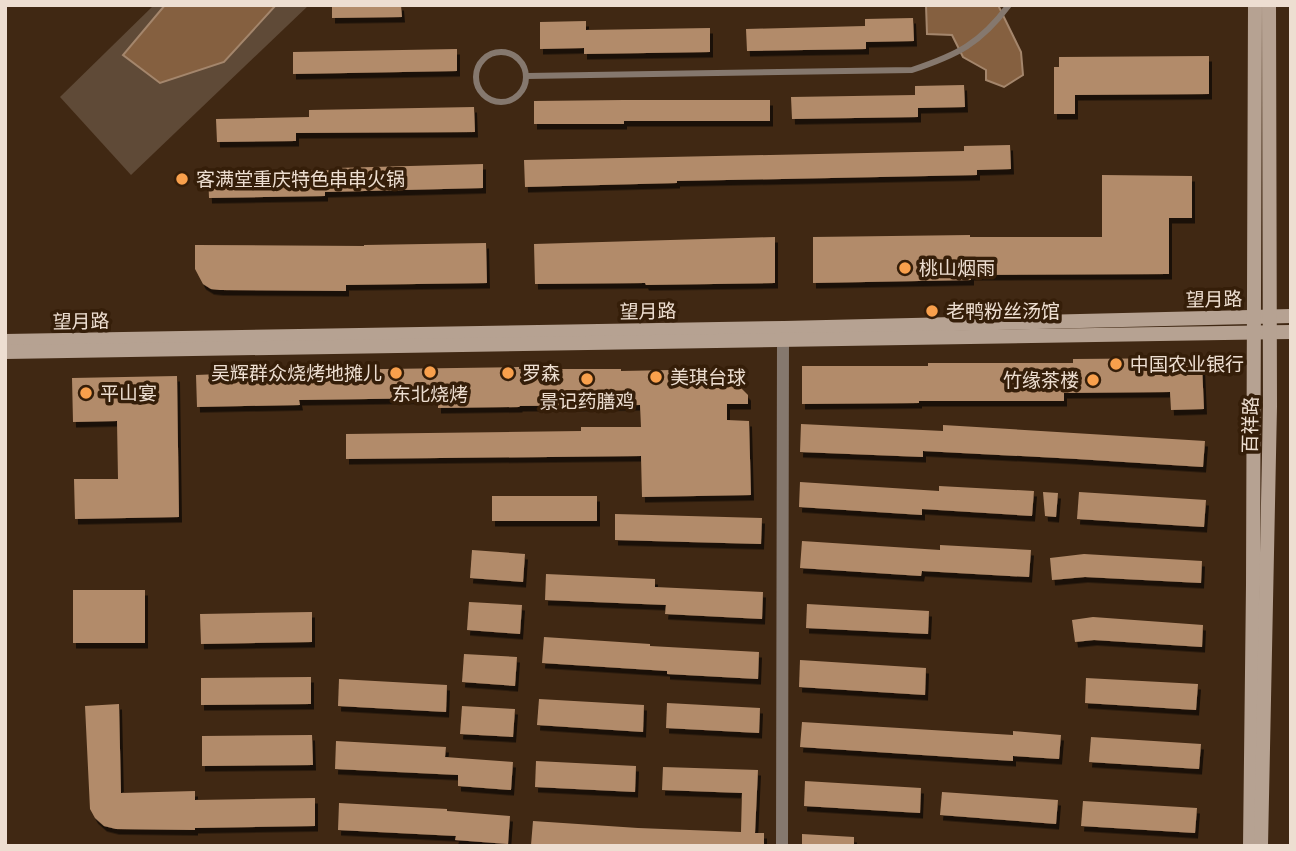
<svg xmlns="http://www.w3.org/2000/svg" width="1296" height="851" viewBox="0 0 1296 851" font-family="'Source Serif 4','Noto Sans SC',serif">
<defs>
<filter id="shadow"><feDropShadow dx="3" dy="5.5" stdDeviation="0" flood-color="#0009"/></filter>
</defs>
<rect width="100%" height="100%" fill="#402813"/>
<!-- green -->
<path fill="#5f4a37" d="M154,5H309L131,175L60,97Z"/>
<!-- water -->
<g fill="#856040" stroke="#a4866c" stroke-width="2">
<path d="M165,5H276L224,62L160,83L123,55Z"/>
<path d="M926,5H998L1021,52L1023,75L1004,87L986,80V70L963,57L952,35L927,34Z"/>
</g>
<!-- building -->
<g fill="#b28b6a" filter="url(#shadow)">
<path d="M332,5H401L402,17L332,18Z"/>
<path d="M913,18L914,41L866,42V49L747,51L746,29L865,26V19Z"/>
<path d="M586,21V30L710,28V52L584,54V48L540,49V22Z"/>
<path d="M457,49V71L293,74V52Z"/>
<path d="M1209,56V94L1075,95V114H1054V67H1059V57Z"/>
<path d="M964,85L965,107L918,108V117L792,119L791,97L915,95V86Z"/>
<path d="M624,100H770V121H624V124H534V101Z"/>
<path d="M474,107L475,132L296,133V141L217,142L216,119L309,117V110Z"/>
<path d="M1010,145L1011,169L977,170V175L677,181V183L525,187L524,160L964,151V146Z"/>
<path d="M483,164V188L325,192V196L209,198L208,173L336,170V168Z"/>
<path d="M1102,175L1192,176V218H1169V274L971,275V280L813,283V237L970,235V237H1102Z"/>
<path d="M775,237V283L646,285L645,283L535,284L534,244Z"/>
<path d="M486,243L487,283L346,285V291L220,290L211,289L203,284L195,269V245L364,246V245Z"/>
<path d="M1190,358L1196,360L1202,365L1204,409L1171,410L1170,392L1064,393V401H919V403L802,404V366H928V363H1073V359Z"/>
<path d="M519,367V369H621V371L722,369L748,395V404H727V420L749,421L751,495L642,497L641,456L346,459V434L581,431V427H641L640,405L519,406L520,407L438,408V398L299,400L300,405L197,407L196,375L314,370Z"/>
<path d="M177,376L179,517L75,519L74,479H118L117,421L73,422L72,378Z"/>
<path d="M801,424L943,431V425L1205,441L1203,467L1077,459L923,451V457L800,452Z"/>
<path d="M800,482L939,491V486L1034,491L1032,516L922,509V515L799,507Z"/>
<path d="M1043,492L1058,493L1056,517L1045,516Z"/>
<path d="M1079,492L1206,500L1204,527L1077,519Z"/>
<rect x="492" y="496" width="105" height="25"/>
<path d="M615,514L762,518L761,544L615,540Z"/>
<path d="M802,541L940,550V545L1031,550L1029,577L922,571L921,576L800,568Z"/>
<path d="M472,550L525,554L523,582L470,578Z"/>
<path d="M1084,554L1202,561L1201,583L1085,577L1052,580L1050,558Z"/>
<path d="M546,574L655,579V587L763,592L762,619L665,614L666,605L545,600Z"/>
<rect x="73" y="590" width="72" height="53"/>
<path d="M469,602L522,605L520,634L467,630Z"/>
<path d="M807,604L929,611L928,634L806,628Z"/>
<path d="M312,612V642L201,644L200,614Z"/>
<path d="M1093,617L1203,625L1202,647L1094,640L1075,642L1072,620Z"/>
<path d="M544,637L650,644V646L759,652L758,679L667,674V671L542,663Z"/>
<path d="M464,654L517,657L515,686L462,682Z"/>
<path d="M800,660L926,668L925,695L799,687Z"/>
<path d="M311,677V704L201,705V678Z"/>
<path d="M1086,678L1198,684L1196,710L1085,703Z"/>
<path d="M339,679L447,685L446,712L338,706Z"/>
<path d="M539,699L644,705L643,732L537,725Z"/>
<path d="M667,703L760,708L759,733L666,728Z"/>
<path d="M119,704L121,793L195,791V800L315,798V826L195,828V830L116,829L104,826L95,818L90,809L85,706Z"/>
<path d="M462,706L515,709L513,737L460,734Z"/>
<path d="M802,722L1013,735V731L1061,735L1059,759L1013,756V761L800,747Z"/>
<path d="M312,735L313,765L202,766V736Z"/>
<path d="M1091,737L1201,744L1199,769L1089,762Z"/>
<path d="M336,741L446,747L445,757L513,762L511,790L458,786V775L335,769Z"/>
<path d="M536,761L636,766L635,792L535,787Z"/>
<path d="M663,767L758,770L755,833H764V846L531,845L533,821L638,828L741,832L742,793L662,790Z"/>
<path d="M805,781L921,788L920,813L804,806Z"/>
<path d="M942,792L1058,800L1056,824L940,815Z"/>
<path d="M1083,801L1197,808L1195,833L1081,826Z"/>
<path d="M339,803L447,809V811L510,816L508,844L455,840L456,836L338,830Z"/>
<path d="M802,834L854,837V846H802Z"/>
</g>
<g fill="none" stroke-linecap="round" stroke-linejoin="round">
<!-- lane -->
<g stroke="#85786e" stroke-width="6">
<circle cx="501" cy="77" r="25"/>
<path d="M527,76L912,70C957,55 980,44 1009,5"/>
</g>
<!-- street -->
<path stroke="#85786e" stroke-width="12" d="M782,846L783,340"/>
<!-- secondary -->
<g stroke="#b6a292" stroke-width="14">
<path d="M5,341L784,328L1291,316"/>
<path d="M5,352L1291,332"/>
<path d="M1250,846L1253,585L1255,5"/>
<path d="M1261,846L1270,406L1269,5"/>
</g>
</g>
<!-- markers -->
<g fill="#f9a04c" stroke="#351e09" stroke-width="2.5">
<circle cx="182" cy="179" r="7"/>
<circle cx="905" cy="268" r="7"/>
<circle cx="932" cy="311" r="7"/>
<circle cx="1116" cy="364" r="7"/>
<circle cx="430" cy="372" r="7"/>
<circle cx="396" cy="373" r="7"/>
<circle cx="508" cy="373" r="7"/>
<circle cx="656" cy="377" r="7"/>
<circle cx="587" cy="379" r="7"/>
<circle cx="1093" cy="380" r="7"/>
<circle cx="86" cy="393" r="7"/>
</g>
<g text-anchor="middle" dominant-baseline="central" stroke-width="7" stroke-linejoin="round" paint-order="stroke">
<!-- poi labels -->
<g font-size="19" fill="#edded1" stroke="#351e09" text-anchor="start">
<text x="196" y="179">客满堂重庆特色串串火锅</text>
<text x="919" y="268">桃山烟雨</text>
<text x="946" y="311">老鸭粉丝汤馆</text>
<text x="1130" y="364">中国农业银行</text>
<text x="382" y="373" text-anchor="end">吴辉群众烧烤地摊儿</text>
<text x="522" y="373">罗森</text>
<text x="670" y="377">美琪台球</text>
<text x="1079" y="380" text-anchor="end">竹缘茶楼</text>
<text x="100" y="393">平山宴</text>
<text x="430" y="394" text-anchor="middle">东北烧烤</text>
<text x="587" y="401" text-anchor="middle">景记药膳鸡</text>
</g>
<!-- street labels -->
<g font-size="19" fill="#edded1" stroke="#351e09">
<text transform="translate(1214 299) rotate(-1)">望月路</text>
<text transform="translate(648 311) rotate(-1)">望月路</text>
<text transform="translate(81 321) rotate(-1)">望月路</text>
<text transform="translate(1250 425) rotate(-89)">百祥路</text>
</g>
</g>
<!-- border -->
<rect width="1296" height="851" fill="none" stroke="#edded1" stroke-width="14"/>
</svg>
